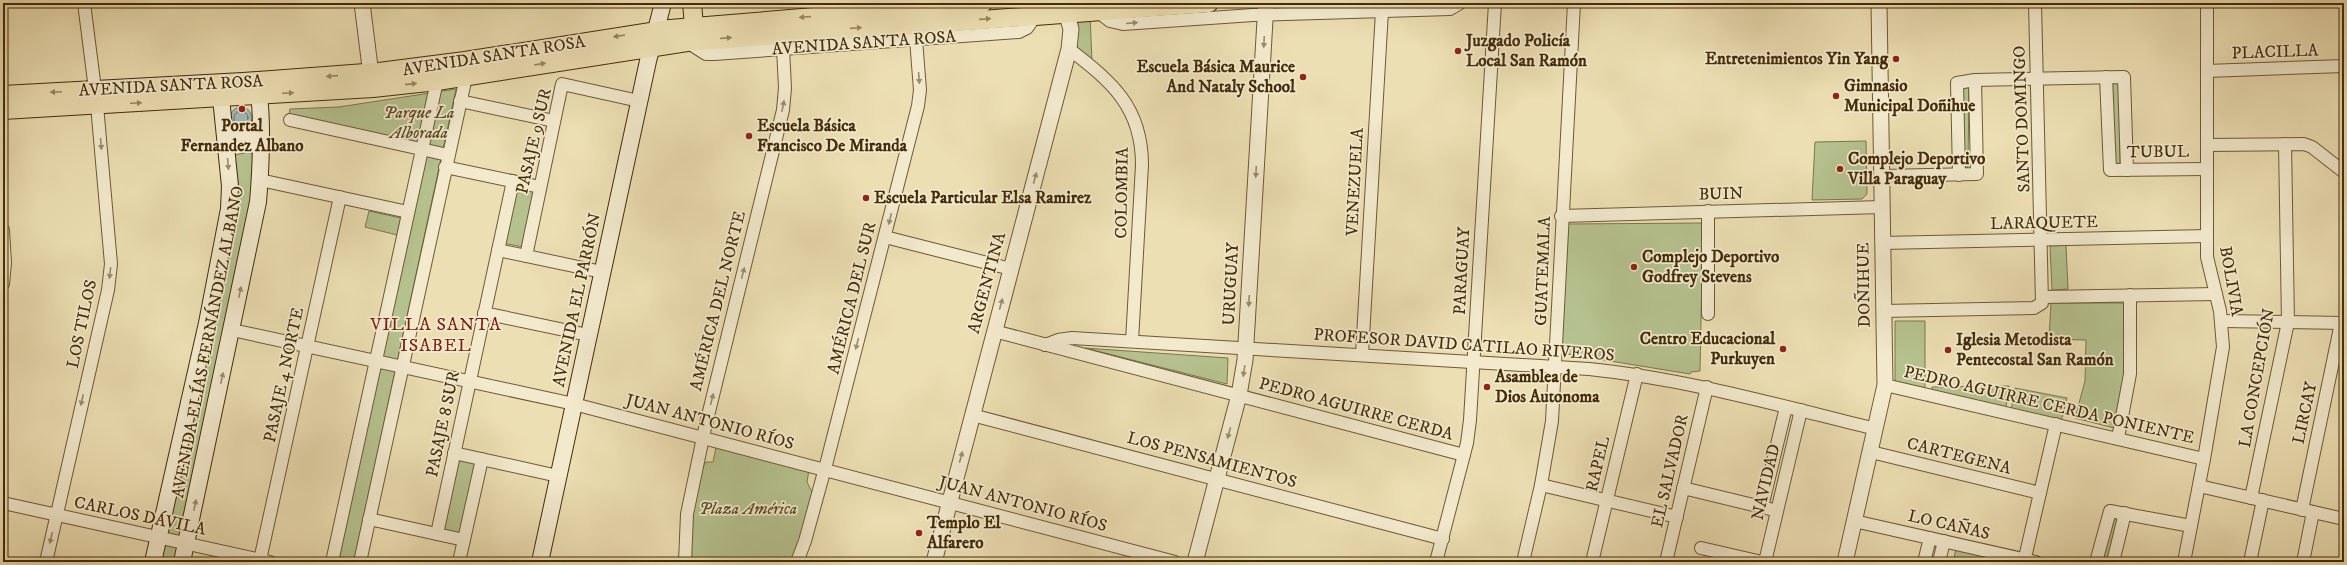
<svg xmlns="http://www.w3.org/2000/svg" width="2347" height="565" viewBox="0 0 2347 565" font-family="'IM FELL DW Pica',serif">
<rect width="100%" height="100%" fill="#ecdfb3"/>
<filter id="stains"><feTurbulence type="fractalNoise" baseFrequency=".005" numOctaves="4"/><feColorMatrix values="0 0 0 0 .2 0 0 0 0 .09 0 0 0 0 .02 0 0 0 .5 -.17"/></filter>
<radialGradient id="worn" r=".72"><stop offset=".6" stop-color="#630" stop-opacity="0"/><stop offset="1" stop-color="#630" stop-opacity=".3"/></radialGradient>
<!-- green -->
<g fill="#b5c28f" stroke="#7c774c">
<path d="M1090,15L1092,62L1077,47L1076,16Z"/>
<path d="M2111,79L2119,82L2120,165L2113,167Z"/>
<path d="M1969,82L1968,167L1964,171L1958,83Z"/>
<path d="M456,89L354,562H337L426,153L288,121L290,109L339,107Z"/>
<path d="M1866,141L1867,194L1862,199L1812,200L1815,142Z"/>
<path d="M249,152L254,155L251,216L175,562H157L235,155Z"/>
<path d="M516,187L535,192L523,247L503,243Z"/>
<path d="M369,211L401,218L397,235L365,227Z"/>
<path d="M1703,223L1700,371L1691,372L1690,374L1561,353L1567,224Z"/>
<path d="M2066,245L2068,289L2052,290L2050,246Z"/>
<path d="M2051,303H2131V373L2118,429L2075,418L2085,381L2086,340L2049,339Z"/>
<path d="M1895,321H1925V391L1895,385Z"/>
<path d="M1085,348L1228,358L1227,384Z"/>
<path d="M2009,386L2006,408L1932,393V387Z"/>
<path d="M2015,388L2067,398L2061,422L2011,411Z"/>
<path d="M716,447L809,470L807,482L813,494L801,545L792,562H690L689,531L700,470L706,462H713Z"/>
<path d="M456,458L477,462L461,535L440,530Z"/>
<path d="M2110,515L2120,517L2109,562H2100Z"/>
<path d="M1956,549L2009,562H1953Z"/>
</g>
<!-- water -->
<circle fill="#9fb9b9" stroke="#7b8173" cx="241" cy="118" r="11"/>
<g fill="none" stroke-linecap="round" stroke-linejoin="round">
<!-- shore -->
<circle stroke="#727262" stroke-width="1" cx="241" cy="118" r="7"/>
<!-- minor casing -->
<g stroke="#6e5934" stroke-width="14">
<g id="minor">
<path d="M1097,11L1110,21L1123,24L1253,15L1450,9L1460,3"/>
<path d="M687,42L706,54H714L1019,32L1027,28L1036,15"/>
<path d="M1069,49C1112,82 1142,107 1142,165L1132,341"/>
<path d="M2207,71L2344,66"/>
<path d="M2106,77L2110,170L2207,169"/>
<path d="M460,101L554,121"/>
<path d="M290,120L448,155"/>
<path d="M2207,145L2304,144L2312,147L2344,172"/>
<path d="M445,167L540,187"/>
<path d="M1959,175L1957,83L1975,80L2124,77L2127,170"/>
<path d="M1881,176L1977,174L1975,80"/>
<path d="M260,180L408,212"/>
<path d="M1561,216L1882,207"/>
<path d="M3,230L5,263L3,284"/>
<path d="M885,237L1011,269"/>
<path d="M1882,243L2207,236"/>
<path d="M498,250L602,272"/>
<path d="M526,256L562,84L639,101"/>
<path d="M2043,297L2216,294"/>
<path d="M1883,311L2034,308L2042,303L2035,3"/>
<path d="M484,313L588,335"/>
<path d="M1708,314V211"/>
<path d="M2222,321L2344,323"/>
<path d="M232,330L574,404L1175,562"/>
<path d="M994,331L1464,455"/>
<path d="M1045,345L1058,340L1072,338L1589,369C1687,379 1781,406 1876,429"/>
<path d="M1362,354L1382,11"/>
<path d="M1885,385L2204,459"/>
<path d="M972,415L1443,539"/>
<path d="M2118,438L2130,374V295"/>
<path d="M1871,452L2040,493"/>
<path d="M454,453L558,476"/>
<path d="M1541,485L1677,517"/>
<path d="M2199,486L2344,519"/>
<path d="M1683,488L1770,509"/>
<path d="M2251,498L2288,322L2285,144"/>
<path d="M3,503L270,562"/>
<path d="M1762,507L1786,407"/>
<path d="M2302,510L2341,323"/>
<path d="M369,519L464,540"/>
<path d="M1854,521L2036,562"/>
<path d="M437,534L513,181"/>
<path d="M1701,548L1762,562"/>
<path d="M260,560L340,197"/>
<path d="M46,562L108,290L111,264L97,105L84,3"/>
<path d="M332,562L437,81"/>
<path d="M360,562L466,77"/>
<path d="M459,562L482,459"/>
<path d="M685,562L687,514L705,428L783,110L785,88L783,49"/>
<path d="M797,562L805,541L827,461L918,106L920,90L916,39"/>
<path d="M1436,562L1467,443L1470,420L1495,3"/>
<path d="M1523,562L1541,485L1552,421L1574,3"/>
<path d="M1592,562L1637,374"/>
<path d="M1666,562L1707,387"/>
<path d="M1765,562L1801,410"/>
<path d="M1924,562L1930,538"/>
<path d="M1939,562L1944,541"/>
<path d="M2024,562L2056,424"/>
<path d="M2096,562L2110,511L2191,526"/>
<path d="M2113,562L2125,513"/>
<path d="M2184,562L2204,459L2223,347L2220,311L2207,257V3"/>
<path d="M2250,562L2263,500"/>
<path d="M2303,562L2313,512"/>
</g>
</g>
<!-- tertiary casing -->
<g stroke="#6e5934" stroke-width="17">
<g id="tertiary">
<path d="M362,3L372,83"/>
<path d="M934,562L1069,49L1071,29L1063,3"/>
<path d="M1195,562L1239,395L1245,360L1266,3"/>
<path d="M1845,562L1885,385L1879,3"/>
</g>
</g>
<!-- secondary casing -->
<g stroke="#442c0a" stroke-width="18">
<g id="secondary">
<path d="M227,145C237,130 254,134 261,149"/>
<path d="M153,562L207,323L229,209L230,186L221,98"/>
<path d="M182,562L258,202C260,180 265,99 255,83"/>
<path d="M540,562L648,61L663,3"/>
</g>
</g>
<!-- primary casing -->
<g stroke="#442c0a" stroke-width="20">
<g id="primary">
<path d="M692,3L694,26"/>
<path d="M3,95L243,82L379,72L465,61L670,29L983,3"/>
<path d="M3,110L373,88L437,81L687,42L1209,3"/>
</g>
</g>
<!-- minor -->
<use href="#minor" stroke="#f3eace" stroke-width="12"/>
<!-- tertiary -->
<use href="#tertiary" stroke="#f3eace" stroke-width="15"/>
<!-- secondary -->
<use href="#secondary" stroke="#f3eace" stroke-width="16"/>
<!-- primary -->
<use href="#primary" stroke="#ecdfb3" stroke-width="18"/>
</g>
<!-- one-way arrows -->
<defs><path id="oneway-solid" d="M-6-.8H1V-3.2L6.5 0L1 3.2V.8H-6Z"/></defs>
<g fill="#98865e">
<use href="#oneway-solid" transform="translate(805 17) rotate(176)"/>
<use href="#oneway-solid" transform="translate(985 19) rotate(-4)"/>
<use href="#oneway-solid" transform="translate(856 28) rotate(-4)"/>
<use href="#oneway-solid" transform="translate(619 36) rotate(171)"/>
<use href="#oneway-solid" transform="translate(726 38) rotate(-5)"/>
<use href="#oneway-solid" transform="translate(540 64) rotate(-9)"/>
<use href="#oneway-solid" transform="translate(332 76) rotate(176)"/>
<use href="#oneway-solid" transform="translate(411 84) rotate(-6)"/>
<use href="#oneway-solid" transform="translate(56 92) rotate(177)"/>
<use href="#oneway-solid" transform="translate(288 93) rotate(-3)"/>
<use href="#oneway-solid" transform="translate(136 103) rotate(-3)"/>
</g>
<g fill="#9c8b6c">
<use href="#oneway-solid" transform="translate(1132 23) rotate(-5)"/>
<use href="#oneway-solid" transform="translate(1264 42) rotate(93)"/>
<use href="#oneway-solid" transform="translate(919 78) rotate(86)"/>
<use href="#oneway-solid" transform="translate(783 106) rotate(-79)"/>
<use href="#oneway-solid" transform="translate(101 144) rotate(85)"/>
<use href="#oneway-solid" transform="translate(228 164) rotate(85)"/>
<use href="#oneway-solid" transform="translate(1256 172) rotate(93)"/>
<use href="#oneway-solid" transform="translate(1035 178) rotate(-75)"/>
<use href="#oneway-solid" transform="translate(890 219) rotate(104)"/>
<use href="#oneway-solid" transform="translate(110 273) rotate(97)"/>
<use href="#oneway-solid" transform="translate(743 273) rotate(-76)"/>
<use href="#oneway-solid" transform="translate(240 292) rotate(-78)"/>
<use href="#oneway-solid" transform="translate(1249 301) rotate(93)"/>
<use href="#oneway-solid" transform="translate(1001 304) rotate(-75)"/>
<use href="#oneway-solid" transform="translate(857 344) rotate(104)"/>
<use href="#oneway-solid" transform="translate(1244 371) rotate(99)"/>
<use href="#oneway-solid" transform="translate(222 378) rotate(-78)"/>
<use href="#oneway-solid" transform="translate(712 399) rotate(-76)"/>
<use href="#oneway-solid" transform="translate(82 400) rotate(103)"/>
<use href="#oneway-solid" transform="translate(1229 433) rotate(105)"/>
<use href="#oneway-solid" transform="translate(961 457) rotate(-75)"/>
<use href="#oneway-solid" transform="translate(195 505) rotate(-78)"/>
<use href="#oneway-solid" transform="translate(51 538) rotate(102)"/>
</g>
<!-- markers -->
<g fill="#8f2418" stroke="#f3eace" stroke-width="1.5">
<circle cx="1458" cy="51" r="4"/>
<circle cx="1896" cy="59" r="4"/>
<circle cx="1303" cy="77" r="4"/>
<circle cx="1836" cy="96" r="4"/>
<circle cx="242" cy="109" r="4"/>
<circle cx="749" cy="136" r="4"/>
<circle cx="1840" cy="169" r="4"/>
<circle cx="866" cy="198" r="4"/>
<circle cx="1634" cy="267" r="4"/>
<circle cx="1783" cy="349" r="4"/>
<circle cx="1948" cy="350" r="4"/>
<circle cx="1487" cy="387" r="4"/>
<circle cx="919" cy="533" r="4"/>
</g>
<g text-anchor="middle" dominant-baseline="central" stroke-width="3.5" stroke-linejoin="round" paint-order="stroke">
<!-- poi labels -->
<g font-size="17" font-weight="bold" fill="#442c0a" stroke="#f3eace" text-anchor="start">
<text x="1466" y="41">Juzgado Policía<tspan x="1466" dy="20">Local San Ramón</tspan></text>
<text x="1888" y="59" text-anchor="end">Entretenimientos Yin Yang</text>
<text x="1295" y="67" text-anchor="end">Escuela Básica Maurice<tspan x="1295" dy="20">And Nataly School</tspan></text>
<text x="1844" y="86">Gimnasio<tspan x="1844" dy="20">Municipal Doñihue</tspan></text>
<text x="242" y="126" text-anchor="middle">Portal<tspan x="242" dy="20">Fernandez Albano</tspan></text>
<text x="757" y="126">Escuela Básica<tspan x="757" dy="20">Francisco De Miranda</tspan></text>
<text x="1848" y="159">Complejo Deportivo<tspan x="1848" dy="20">Villa Paraguay</tspan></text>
<text x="874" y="198">Escuela Particular Elsa Ramirez</text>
<text x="1642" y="257">Complejo Deportivo<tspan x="1642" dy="20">Godfrey Stevens</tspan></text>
<text x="1775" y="339" text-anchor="end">Centro Educacional<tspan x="1775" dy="20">Purkuyen</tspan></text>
<text x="1956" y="340">Iglesia Metodista<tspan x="1956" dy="20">Pentecostal San Ramón</tspan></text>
<text x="1495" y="377">Asamblea de<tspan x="1495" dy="20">Dios Autonoma</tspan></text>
<text x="927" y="523">Templo El<tspan x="927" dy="20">Alfarero</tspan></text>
</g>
<!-- street labels -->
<g font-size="17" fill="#442c0a" stroke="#f3eace">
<text transform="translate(864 43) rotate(-4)">AVENIDA SANTA ROSA</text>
<text transform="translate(2275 52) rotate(-2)">PLACILLA</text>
<text transform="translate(494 56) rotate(-9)">AVENIDA SANTA ROSA</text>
<text transform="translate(171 86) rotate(-3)">AVENIDA SANTA ROSA</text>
<text transform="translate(2022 119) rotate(-92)">SANTO DOMINGO</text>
<text transform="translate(534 141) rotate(-77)">PASAJE 9 SUR</text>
<text transform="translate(2158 152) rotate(-1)">TUBUL</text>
<text transform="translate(1355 182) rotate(-87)">VENEZUELA</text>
<text transform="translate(1122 193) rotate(-89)">COLOMBIA</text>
<text transform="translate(1721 194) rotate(-1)">BUIN</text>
<text transform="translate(2044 223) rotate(-1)">LARAQUETE</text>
<text transform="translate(1462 271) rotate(-87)">PARAGUAY</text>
<text transform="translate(1543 271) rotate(-88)">GUATEMALA</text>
<text transform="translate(2231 281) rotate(80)">BOLIVIA</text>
<text transform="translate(987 283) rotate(-75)">ARGENTINA</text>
<text transform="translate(1231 284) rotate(-87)">URUGUAY</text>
<text transform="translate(1864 285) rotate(-91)">DOÑIHUE</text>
<text transform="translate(852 298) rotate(-76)">AMÉRICA DEL SUR</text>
<text transform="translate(577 300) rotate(-78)">AVENIDA EL PARRÓN</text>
<text transform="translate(718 301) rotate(-76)">AMÉRICA DEL NORTE</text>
<text transform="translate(82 324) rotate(-78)">LOS TILOS</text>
<text transform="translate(208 342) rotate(-79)">AVENIDA ELÍAS FERNÁNDEZ ALBANO</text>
<text transform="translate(1464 345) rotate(4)">PROFESOR DAVID CATILAO RIVEROS</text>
<text transform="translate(284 375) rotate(-78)">PASAJE 4 NORTE</text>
<text transform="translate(2257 378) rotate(-80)">LA CONCEPCIÓN</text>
<text transform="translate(2049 405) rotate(13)">PEDRO AGUIRRE CERDA PONIENTE</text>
<text transform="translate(1356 409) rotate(15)">PEDRO AGUIRRE CERDA</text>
<text transform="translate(2305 413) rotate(-78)">LIRCAY</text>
<text transform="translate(710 422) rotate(15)">JUAN ANTONIO RÍOS</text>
<text transform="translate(443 424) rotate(-78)">PASAJE 8 SUR</text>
<text transform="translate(1959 456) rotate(14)">CARTEGENA</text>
<text transform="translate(1212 460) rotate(15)">LOS PENSAMIENTOS</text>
<text transform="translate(1598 464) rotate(-77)">RAPEL</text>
<text transform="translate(1670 471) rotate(-77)">EL SALVADOR</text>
<text transform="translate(1766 482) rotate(-77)">NAVIDAD</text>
<text transform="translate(1023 504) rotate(15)">JUAN ANTONIO RÍOS</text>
<text transform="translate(140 516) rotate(12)">CARLOS DÁVILA</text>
<text transform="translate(1949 525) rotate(13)">LO CAÑAS</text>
</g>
<!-- park labels -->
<g font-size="17" font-style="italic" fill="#5b4a25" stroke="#f3eace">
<text x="419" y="113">Parque La<tspan x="419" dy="20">Alborada</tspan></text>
<text x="748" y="509">Plaza América</text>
</g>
<!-- neighbourhood labels -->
<g font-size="18" letter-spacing="1" fill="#7a1f14" stroke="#f3eace">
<text x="436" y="325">VILLA SANTA<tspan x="436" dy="21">ISABEL</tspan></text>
</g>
</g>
<!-- margin -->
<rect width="2347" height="565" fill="none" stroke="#ecdfb3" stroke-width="16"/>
<rect x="4" y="4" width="2339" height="557" fill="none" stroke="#442c0a" stroke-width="2"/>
<rect x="8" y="8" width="2331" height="549" fill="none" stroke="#442c0a"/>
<rect width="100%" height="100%" filter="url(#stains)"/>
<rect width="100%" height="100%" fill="url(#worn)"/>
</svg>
